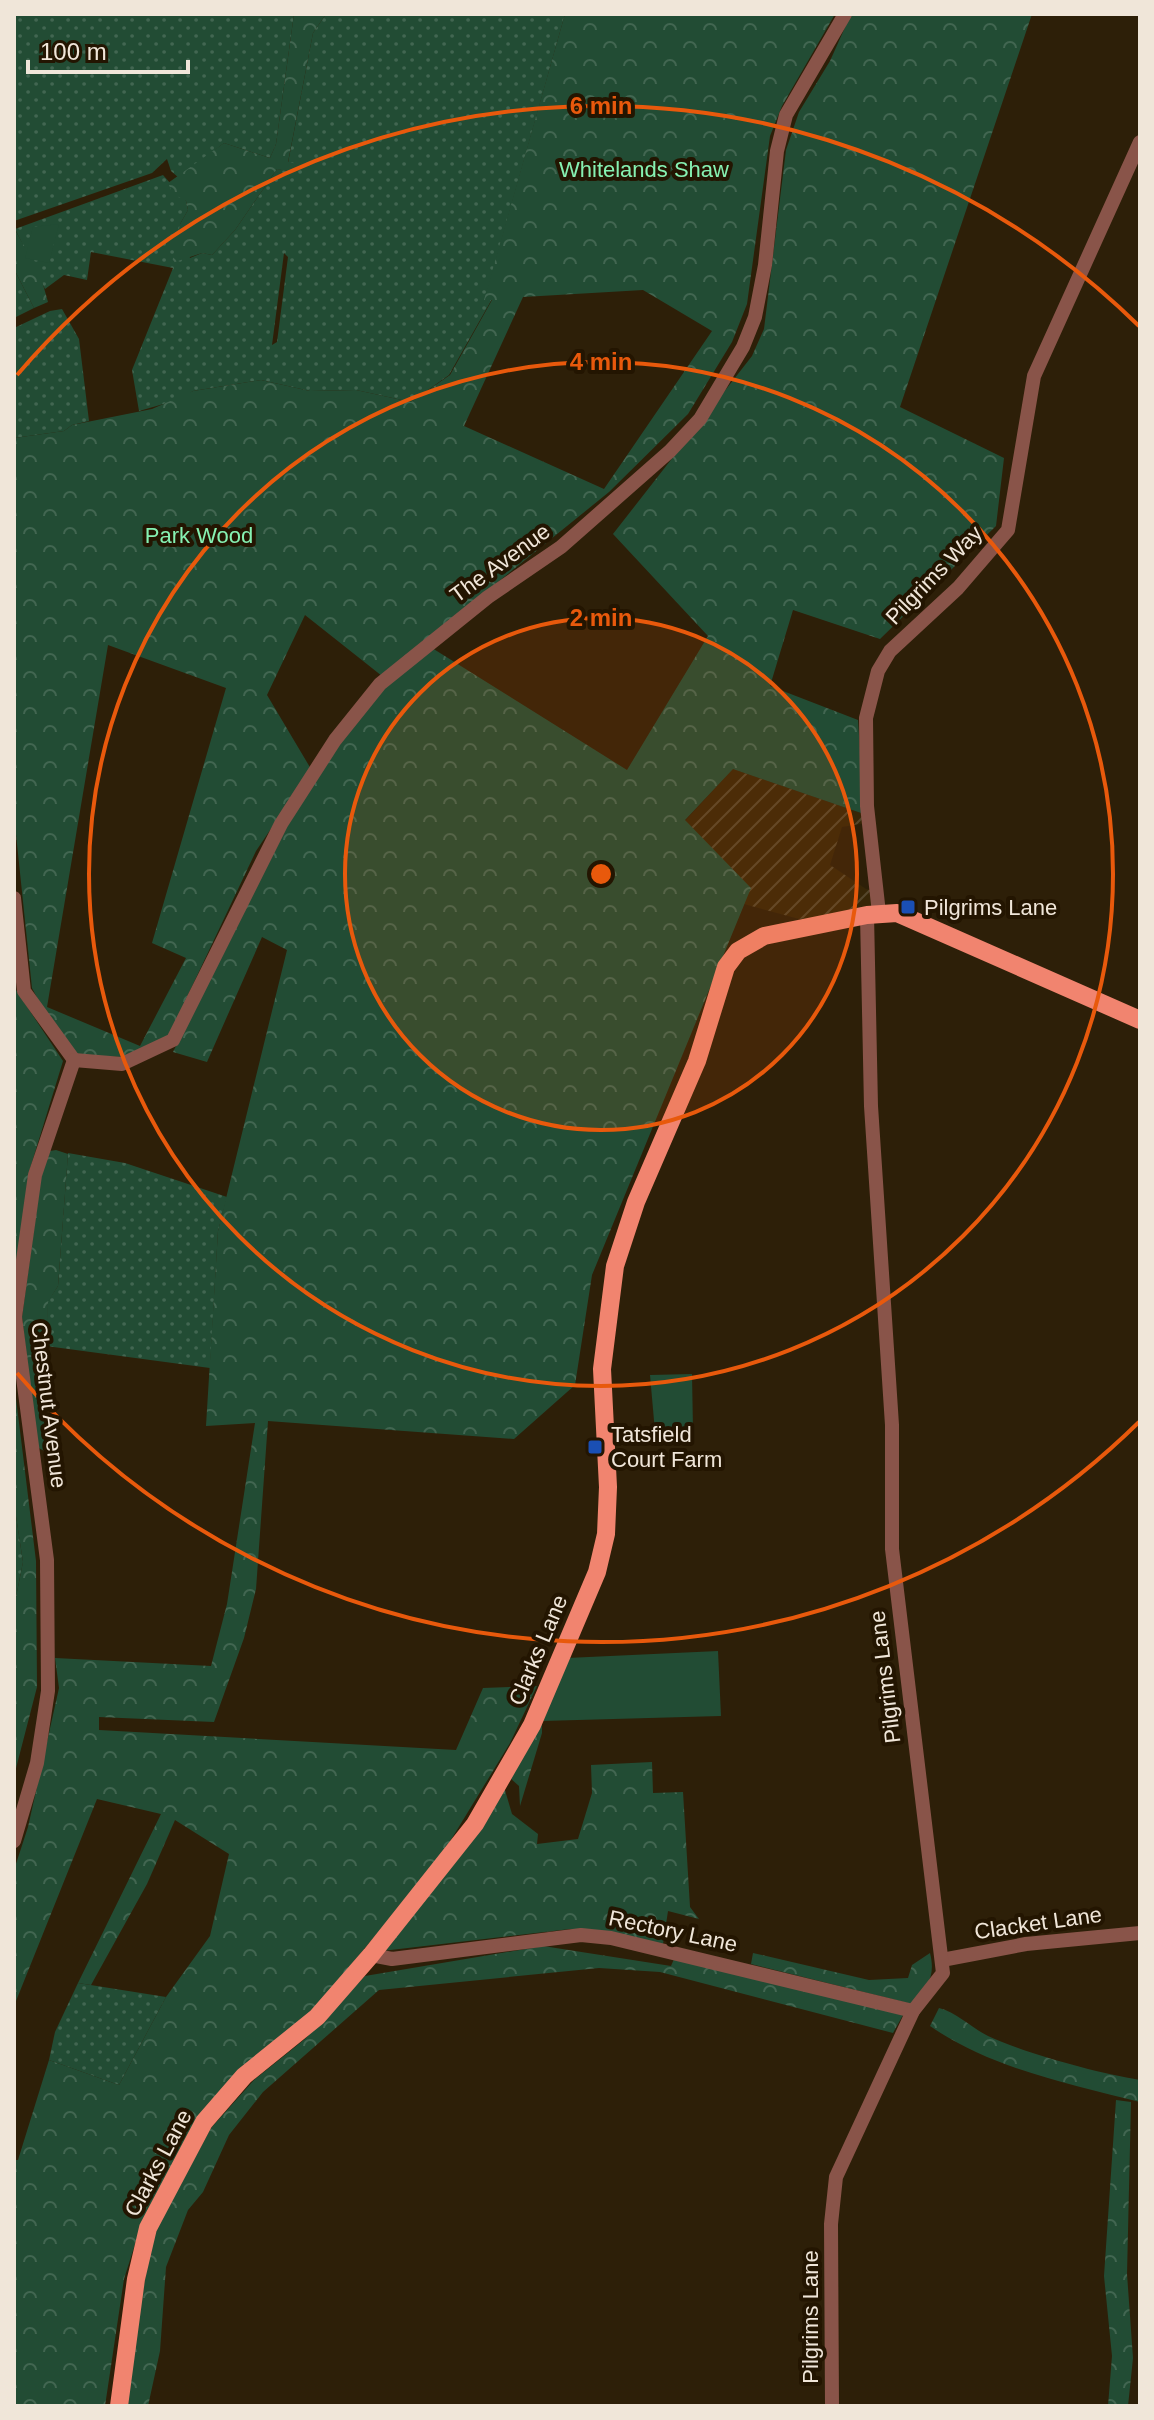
<svg xmlns="http://www.w3.org/2000/svg" width="1154" height="2420" viewBox="0 0 1154 2420" font-family="Arial,sans-serif">
<defs>
<pattern id="industrial-furrows" width="10" height="10" patternUnits="userSpaceOnUse" patternTransform="scale(2)"><rect width="10" height="10" fill="#372607"/><path d="M-1 1l2-2M0 10L10 0M9 11l2-2" fill="none" stroke="#54462b"/></pattern>
<pattern id="grass-dots" width="8" height="8" patternUnits="userSpaceOnUse" patternTransform="scale(2)"><rect width="8" height="8" fill="#224c34"/><path d="M2 2h.1M6 6h.1" fill="none" stroke="#426651" stroke-width="1.8" stroke-linecap="round"/></pattern>
<pattern id="forest-crowns" width="20" height="18" patternUnits="userSpaceOnUse" patternTransform="scale(2)"><rect width="20" height="18" fill="#224c34"/><path d="M2 6a3 3 0 1 1 6 0M12 15a3 3 0 1 1 6 0" fill="none" stroke="#426651"/></pattern>
</defs>
<rect width="100%" height="100%" fill="#2d1f08"/>
<!-- industrial -->
<path fill="url(#industrial-furrows)" d="M733,769L864,814L866,823L842,827L830,865L866,889L875,891L871,905L857,913L799,919L744,904L750,888L685,821Z"/>
<!-- grass -->
<g fill="url(#grass-dots)" fill-rule="evenodd">
<path d="M14,14H294L276,144L270,158L224,143L179,178L171,171L167,159L152,173L14,221Z"/>
<path d="M326,14H565L485,299H492L449,375L411,402L356,390L310,391L261,380L193,391L181,399L139,411L132,370L173,268L91,252L87,280L64,275L45,289L15,229L163,175L186,201L188,210L180,224L190,258L202,253L212,255L235,230L277,169L296,172L297,165L288,163L313,33ZM284,253L288,257L277,342L272,345Z"/>
<path d="M16,273L34,308L14,318V274Z"/>
<path d="M62,309L79,339L89,421L72,425L64,431L14,438V328L50,311Z"/>
<path d="M68,1153L125,1163L227,1197L218,1231L210,1368L46,1346L48,1301L58,1286Z"/>
<path d="M14,1503L23,1562L14,1607Z"/>
<path d="M78,1983L166,1997L119,2085L49,2060L55,2032Z"/>
</g>
<!-- forest -->
<g fill="url(#forest-crowns)" fill-rule="evenodd">
<path d="M294,14H326L313,33L288,162L298,164L296,173L277,169L235,230L212,255L202,253L172,263L180,224L188,210L186,201L173,194L168,183L224,143L270,158L276,144Z"/>
<path d="M565,14H835L782,106L770,136L747,304L732,342L688,414L609,492L382,676L305,615L267,695L311,769L256,851L169,1035L123,1057L78,1055L46,1015L32,988L14,815V438L64,431L72,425L152,409L193,391L261,380L310,391L356,390L411,402L450,375L492,300H484ZM643,290L712,331L604,489L464,426L523,297ZM108,645L226,688L152,943L186,958L140,1046L47,1007Z"/>
<path d="M851,14H1032L900,407L1004,458L996,526L880,639L793,610L770,686L858,720L864,814L733,769L685,820L751,888L592,1275L575,1385L514,1439L268,1421L256,1589L244,1638L214,1722L99,1717V1730L456,1750L483,1688L537,1686L510,1743L438,1861L313,2010L201,2114L141,2225L124,2279L105,2406H14V2160H18L49,2060L119,2085L166,1997L210,1936L229,1854L175,1820L147,1884L91,1985L78,1983L161,1814L97,1799L14,2006V1870L28,1827L59,1688L55,1658L211,1666L227,1604L255,1423L206,1426L218,1231L287,950L262,937L207,1062L173,1052L295,807L378,690L432,648L627,770L708,636L613,534L752,356L764,329L786,150L799,112L830,61Z"/>
<path d="M14,228L40,274L48,302L34,308L14,269Z"/>
<path d="M14,987L63,1061L29,1172L14,1280Z"/>
<path d="M56,1150L68,1154L58,1286L48,1302L46,1452L37,1447L22,1317L41,1177L50,1151Z"/>
<path d="M14,1382L36,1561L37,1687L14,1776V1607L23,1562L14,1503Z"/>
<path d="M542,1721V1733L520,1806L519,1786L510,1778Z"/>
<path d="M652,1762L653,1793L683,1792L690,1907L699,1919L668,1911L663,1944L597,1930L570,1929L382,1951L504,1787L512,1814L538,1834L537,1844L578,1839L592,1793L591,1765Z"/>
<path d="M543,1946L671,1966L674,1959L903,2015L893,2033L660,1972L599,1968L379,1990L263,2092L229,2135L203,2192L188,2210L166,2267L160,2351L148,2406H124L152,2237L211,2128L254,2080L305,2039L365,1976Z"/>
<path d="M753,1953L869,1980L908,1978L912,1965L930,1953C936,1977 927,1987 912,2004L751,1964Z"/>
<path d="M939,2008C958,2013 970,2027 988,2036C1027,2054 1097,2073 1140,2080V2102C1070,2084 990,2068 930,2026Z"/>
<path d="M1116,2100L1131,2102L1127,2274L1133,2358L1128,2406H1108L1112,2356L1104,2276Z"/>
</g>
<!-- garden -->
<g fill="#224c34">
<path d="M59,224L49,263L25,258L33,227Z"/>
<path d="M692,1374L693,1430L655,1432L650,1375Z"/>
<path d="M718,1651L721,1716L542,1721L567,1658Z"/>
</g>
<g fill="none" stroke-linecap="round" stroke-linejoin="round">
<!-- minor -->
<g stroke="#895449" stroke-width="14">
<path d="M14,898L24,991L74,1060"/>
<path d="M879,913L867,806L866,718L878,671L890,651L958,588L1008,530L1034,376L1140,142"/>
<path d="M74,1060L122,1064L173,1040L281,824L335,740L380,684L488,597L561,547L670,451L700,419L743,347L755,317L765,265L777,151L786,115L845,14"/>
<path d="M14,1841L37,1763L48,1691L47,1560L15,1317L35,1175L74,1060"/>
<path d="M371,1955L392,1959L581,1935L611,1938L913,2011"/>
<path d="M942,1960L1026,1944L1140,1933"/>
<path d="M832,2406L831,2224L836,2177L913,2011L943,1973L892,1549V1425L871,1106L867,915"/>
</g>
<!-- major -->
<path stroke="#f1846f" stroke-width="18" d="M119,2406L136,2279L148,2228L204,2122L244,2076L317,2017L371,1955L475,1824L532,1725L597,1572L606,1534L608,1487L602,1369L615,1266L636,1202L697,1061L726,967L738,951L764,936L867,915L897,913L1140,1020"/>
</g>
<!-- distance rings -->
<circle cx="601" cy="874" r="256" fill="#e8590c" fill-opacity=".12"/>
<g fill="none" stroke="#e8590c" stroke-width="4">
<circle cx="601" cy="874" r="256"/>
<circle cx="601" cy="874" r="512"/>
<path d="M1139 1422A768 768 0 0 1 17 1373M17 375A768 768 0 0 1 1139 326"/>
</g>
<!-- markers -->
<g fill="#1a4fb4" stroke="#231501" stroke-width="3">
<rect x="900" y="899" width="16" height="16" rx="4"/>
<rect x="587" y="1439" width="16" height="16" rx="4"/>
</g>
<g text-anchor="middle" dominant-baseline="central" stroke-width="8" stroke-linejoin="round" paint-order="stroke">
<!-- park labels -->
<g font-size="22" fill="#86f1b2" stroke="#231501">
<text x="644" y="169">Whitelands Shaw</text>
<text x="199" y="535">Park Wood</text>
</g>
<!-- street labels -->
<g font-size="22" fill="#f0e6d9" stroke="#231501">
<text transform="translate(500 563) rotate(-36)">The Avenue</text>
<text transform="translate(934 575) rotate(-46)">Pilgrims Way</text>
<text transform="translate(49 1405) rotate(83)">Chestnut Avenue</text>
<text transform="translate(538 1650) rotate(-67)">Clarks Lane</text>
<text transform="translate(885 1677) rotate(-97)">Pilgrims Lane</text>
<text transform="translate(1038 1923) rotate(-8)">Clacket Lane</text>
<text transform="translate(673 1931) rotate(12)">Rectory Lane</text>
<text transform="translate(158 2163) rotate(-62)">Clarks Lane</text>
<text transform="translate(810 2317) rotate(-90)">Pilgrims Lane</text>
</g>
<!-- poi labels -->
<g font-size="22" fill="#f0e6d9" stroke="#231501" text-anchor="start">
<text x="924" y="907">Pilgrims Lane</text>
<text x="611" y="1434">Tatsfield<tspan x="611" dy="25">Court Farm</tspan></text>
</g>
</g>
<circle cx="601" cy="874" r="12" fill="#e8590c" stroke="#231501" stroke-width="4"/>
<g font-size="24" text-anchor="middle" font-weight="bold" fill="#e8590c" stroke="#231501" stroke-width="8" stroke-linejoin="round" paint-order="stroke">
<text x="601" y="114">6 min</text>
<text x="601" y="370">4 min</text>
<text x="601" y="626">2 min</text>
</g>
<!-- border -->
<rect width="1154" height="2420" fill="none" stroke="#f0e6d9" stroke-width="32"/>
<!-- scale -->
<path d="M28 60v12h160v-12" fill="none" stroke="#f0e6d9" stroke-width="4"/>
<text x="40" y="60" font-size="24" fill="#f0e6d9" stroke="#231501" stroke-width="6" paint-order="stroke">100 m</text>
</svg>
